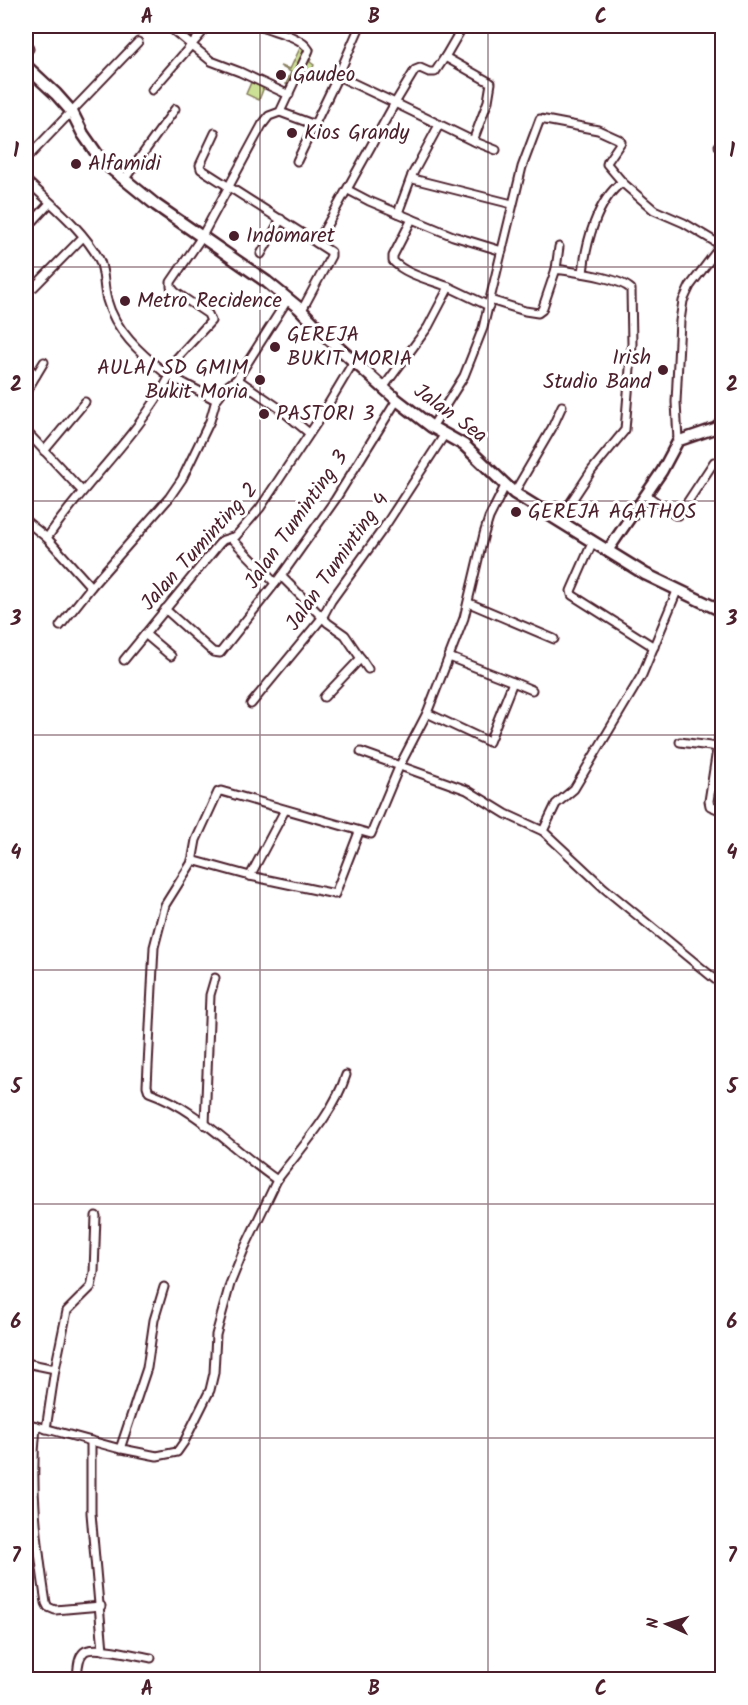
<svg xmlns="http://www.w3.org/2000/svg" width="748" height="1705" viewBox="0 0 748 1705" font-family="Kalam,sans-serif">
<rect width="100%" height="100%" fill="#fff"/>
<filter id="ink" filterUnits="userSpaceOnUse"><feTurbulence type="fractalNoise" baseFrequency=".0167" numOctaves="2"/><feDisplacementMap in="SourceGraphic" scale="12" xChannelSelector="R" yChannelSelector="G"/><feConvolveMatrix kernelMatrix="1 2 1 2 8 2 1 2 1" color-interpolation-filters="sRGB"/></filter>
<g filter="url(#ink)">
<!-- green -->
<g fill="#cbe094" stroke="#8a8060" stroke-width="1.5">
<path d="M302,44L314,49L310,62L314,65L308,79L294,76L289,85L286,84L291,72L280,66L290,69Z"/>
<path d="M253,78L266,82L259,100L246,94Z"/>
</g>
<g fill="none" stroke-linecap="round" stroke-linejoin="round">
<!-- minor casing -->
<g stroke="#4a1f2b" stroke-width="11">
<g id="minor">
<path d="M168,26L211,61L240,72L289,95"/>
<path d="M261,26C275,32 301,36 309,50L280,112L269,116L262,125L201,238L171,282V287L175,292L208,314L211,321L164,372L170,376C138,436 85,482 47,538L91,587L169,498L182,479L210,421L216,400L226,387L237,379L288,299"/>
<path d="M463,26L445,57L491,83L488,101L473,141L496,150"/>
<path d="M26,42L29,49"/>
<path d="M338,76L360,26"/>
<path d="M152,90L201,34"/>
<path d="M280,112L315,125"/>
<path d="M439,125L412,175L413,179L512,204"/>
<path d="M215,133L200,165L201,169L317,243L395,103L473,141"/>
<path d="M719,146L722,147"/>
<path d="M26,159L138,42"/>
<path d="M297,161L338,76L395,103L415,70L420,68L429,72H435L445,57"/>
<path d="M26,180C51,204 82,228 99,259C105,271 103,286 107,300C115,330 140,353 164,372"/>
<path d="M124,180L175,109"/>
<path d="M348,190L369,201L412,219"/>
<path d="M398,213L412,175"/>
<path d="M26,229L50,203"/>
<path d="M261,254L281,219"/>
<path d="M556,269L559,247"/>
<path d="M583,273C586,242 597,201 622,182"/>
<path d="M34,287L83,237"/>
<path d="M449,287L489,306"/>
<path d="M490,300L525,311L538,313L542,310L556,269C573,272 618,277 631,289L632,344L625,430L592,470L559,520"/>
<path d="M302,310L331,256V252L317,243"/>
<path d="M26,365L36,375"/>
<path d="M170,376L216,400"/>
<path d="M237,379L279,408L309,433"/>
<path d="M383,388L428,327L449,287C431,280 406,275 393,261V256L412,219L453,236L502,251"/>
<path d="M26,392L44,362"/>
<path d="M432,427L464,376L483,328L522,167L540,119L598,130L620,140L621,142L608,161L607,164L624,184L654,210L684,223L719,244V248L690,286L683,301L680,321L676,402L678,441"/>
<path d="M26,431L82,491"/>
<path d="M44,451L85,402"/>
<path d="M514,493L552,428L562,406"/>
<path d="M646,495L675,515H679L714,462"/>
<path d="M26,521L47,538"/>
<path d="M231,538L275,583"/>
<path d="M593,541L571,591L572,595L654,647"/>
<path d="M281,576L328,623L345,635L368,669"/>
<path d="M677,591L642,675L574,789L556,804L543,831L604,888L722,985"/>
<path d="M469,603L554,639"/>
<path d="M165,609L213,652L220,653L281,576L335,500L397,400"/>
<path d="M60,626L91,587"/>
<path d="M145,634L171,656"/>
<path d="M449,657L513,682"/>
<path d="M124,660L219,544L223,540L236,536L260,508L320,418L354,361"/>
<path d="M324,697L361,658"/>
<path d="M251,704L322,618L331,601L383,529L445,434"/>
<path d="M427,713L489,742L513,682L532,690"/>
<path d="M722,718L709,801L710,806L722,811"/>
<path d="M680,742L718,747"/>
<path d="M361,752L467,790L506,814L543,831"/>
<path d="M192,860L250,876L285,810"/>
<path d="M250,876L335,894L359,832"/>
<path d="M346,1075C334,1113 301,1148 277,1180C234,1151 198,1109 149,1092L147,1086L154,947L165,905L192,862L196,840L218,792L221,791L371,834L399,767L427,713L464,618L484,534L489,518L505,486"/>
<path d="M205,1125L210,995L215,978"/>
<path d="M26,1363L55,1369"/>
<path d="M26,1423L117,1448L157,1456L177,1452L184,1442L210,1390L214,1373L216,1335L230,1284L245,1247L277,1180"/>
<path d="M36,1426C30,1485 37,1545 46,1603L48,1607L55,1610L101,1606"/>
<path d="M46,1429L55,1369L67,1311L91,1287L94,1272L96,1216"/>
<path d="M91,1441V1513L103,1650"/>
<path d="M120,1449L147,1368L154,1320L164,1287"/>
<path d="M77,1680C78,1671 77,1658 84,1652C93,1644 138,1656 151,1658"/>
</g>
</g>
<!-- tertiary casing -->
<g stroke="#4a1f2b" stroke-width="14">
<path id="tertiary" d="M608,550L662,471L678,441L716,428L722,423"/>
</g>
<!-- secondary casing -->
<g stroke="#4a1f2b" stroke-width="15">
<path id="secondary" d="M26,66L56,94L72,112L83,134L97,154L108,166L156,205L267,282L299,308L330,340L397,400L432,427L464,445L514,493L645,574L722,611"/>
</g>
<!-- minor -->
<use href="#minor" stroke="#fff" stroke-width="7"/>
<!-- tertiary -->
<use href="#tertiary" stroke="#fff" stroke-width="9"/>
<!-- secondary -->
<use href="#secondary" stroke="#fff" stroke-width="10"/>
</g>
</g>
<!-- grid -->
<path fill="none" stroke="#4a1f2b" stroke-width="1.5" stroke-opacity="0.55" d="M260,26V1680M488,26V1680M26,267H722M26,501H722M26,735H722M26,970H722M26,1204H722M26,1438H722"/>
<!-- markers -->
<g fill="#4a1f2b" stroke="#fff" stroke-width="2">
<circle cx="281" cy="75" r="6"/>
<circle cx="292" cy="133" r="6"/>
<circle cx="76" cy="164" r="6"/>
<circle cx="234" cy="236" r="6"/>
<circle cx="125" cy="301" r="6"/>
<circle cx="275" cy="347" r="6"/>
<circle cx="663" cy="370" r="6"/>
<circle cx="260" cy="380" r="6"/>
<circle cx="264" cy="414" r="6"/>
<circle cx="516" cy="512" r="6"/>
</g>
<g text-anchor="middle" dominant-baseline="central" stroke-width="6" stroke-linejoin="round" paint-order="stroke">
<!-- poi labels -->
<g font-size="21" fill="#4a1f2b" stroke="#fff" text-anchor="start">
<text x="293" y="75">Gaudeo</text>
<text x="304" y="133">Kios Grandy</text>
<text x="88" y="164">Alfamidi</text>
<text x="246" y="236">Indomaret</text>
<text x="137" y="301">Metro Recidence</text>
<text x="287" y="335">GEREJA<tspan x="287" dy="24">BUKIT MORIA</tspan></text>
<text x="651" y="358" text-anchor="end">Irish<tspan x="651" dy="24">Studio Band</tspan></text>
<text x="248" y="368" text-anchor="end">AULA/ SD GMIM<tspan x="248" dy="24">Bukit Moria</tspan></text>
<text x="276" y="414">PASTORI 3</text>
<text x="528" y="512">GEREJA AGATHOS</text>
</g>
<!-- street labels -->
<g font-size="21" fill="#4a1f2b" stroke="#fff">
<text transform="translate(450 414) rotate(36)">Jalan Sea</text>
<text transform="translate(297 520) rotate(-55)">Jalan Tuminting 3</text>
<text transform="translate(200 547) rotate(-48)">Jalan Tuminting 2</text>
<text transform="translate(338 562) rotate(-55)">Jalan Tuminting 4</text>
</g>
</g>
<!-- margin -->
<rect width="748" height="1705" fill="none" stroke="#fff" stroke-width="66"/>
<!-- north arrow -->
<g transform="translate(667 1624) rotate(274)" stroke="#ffffff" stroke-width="4.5" paint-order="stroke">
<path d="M0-4.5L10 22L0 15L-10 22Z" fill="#4a1f2b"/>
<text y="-9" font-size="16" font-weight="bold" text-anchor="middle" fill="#4a1f2b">N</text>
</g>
<rect x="33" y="33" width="682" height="1639" fill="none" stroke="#4a1f2b" stroke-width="2"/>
<g font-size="20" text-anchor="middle" font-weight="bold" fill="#4a1f2b">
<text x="147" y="23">A</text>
<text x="374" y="23">B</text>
<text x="601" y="23">C</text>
<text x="16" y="157">1</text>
<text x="732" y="157">1</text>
<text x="16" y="391">2</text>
<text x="732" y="391">2</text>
<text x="16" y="625">3</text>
<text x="732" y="625">3</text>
<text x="16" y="859">4</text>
<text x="732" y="859">4</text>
<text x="16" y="1093">5</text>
<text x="732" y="1093">5</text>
<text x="16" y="1328">6</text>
<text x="732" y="1328">6</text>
<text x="16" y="1562">7</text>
<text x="732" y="1562">7</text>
<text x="147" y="1695">A</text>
<text x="374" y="1695">B</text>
<text x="601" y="1695">C</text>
</g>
</svg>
